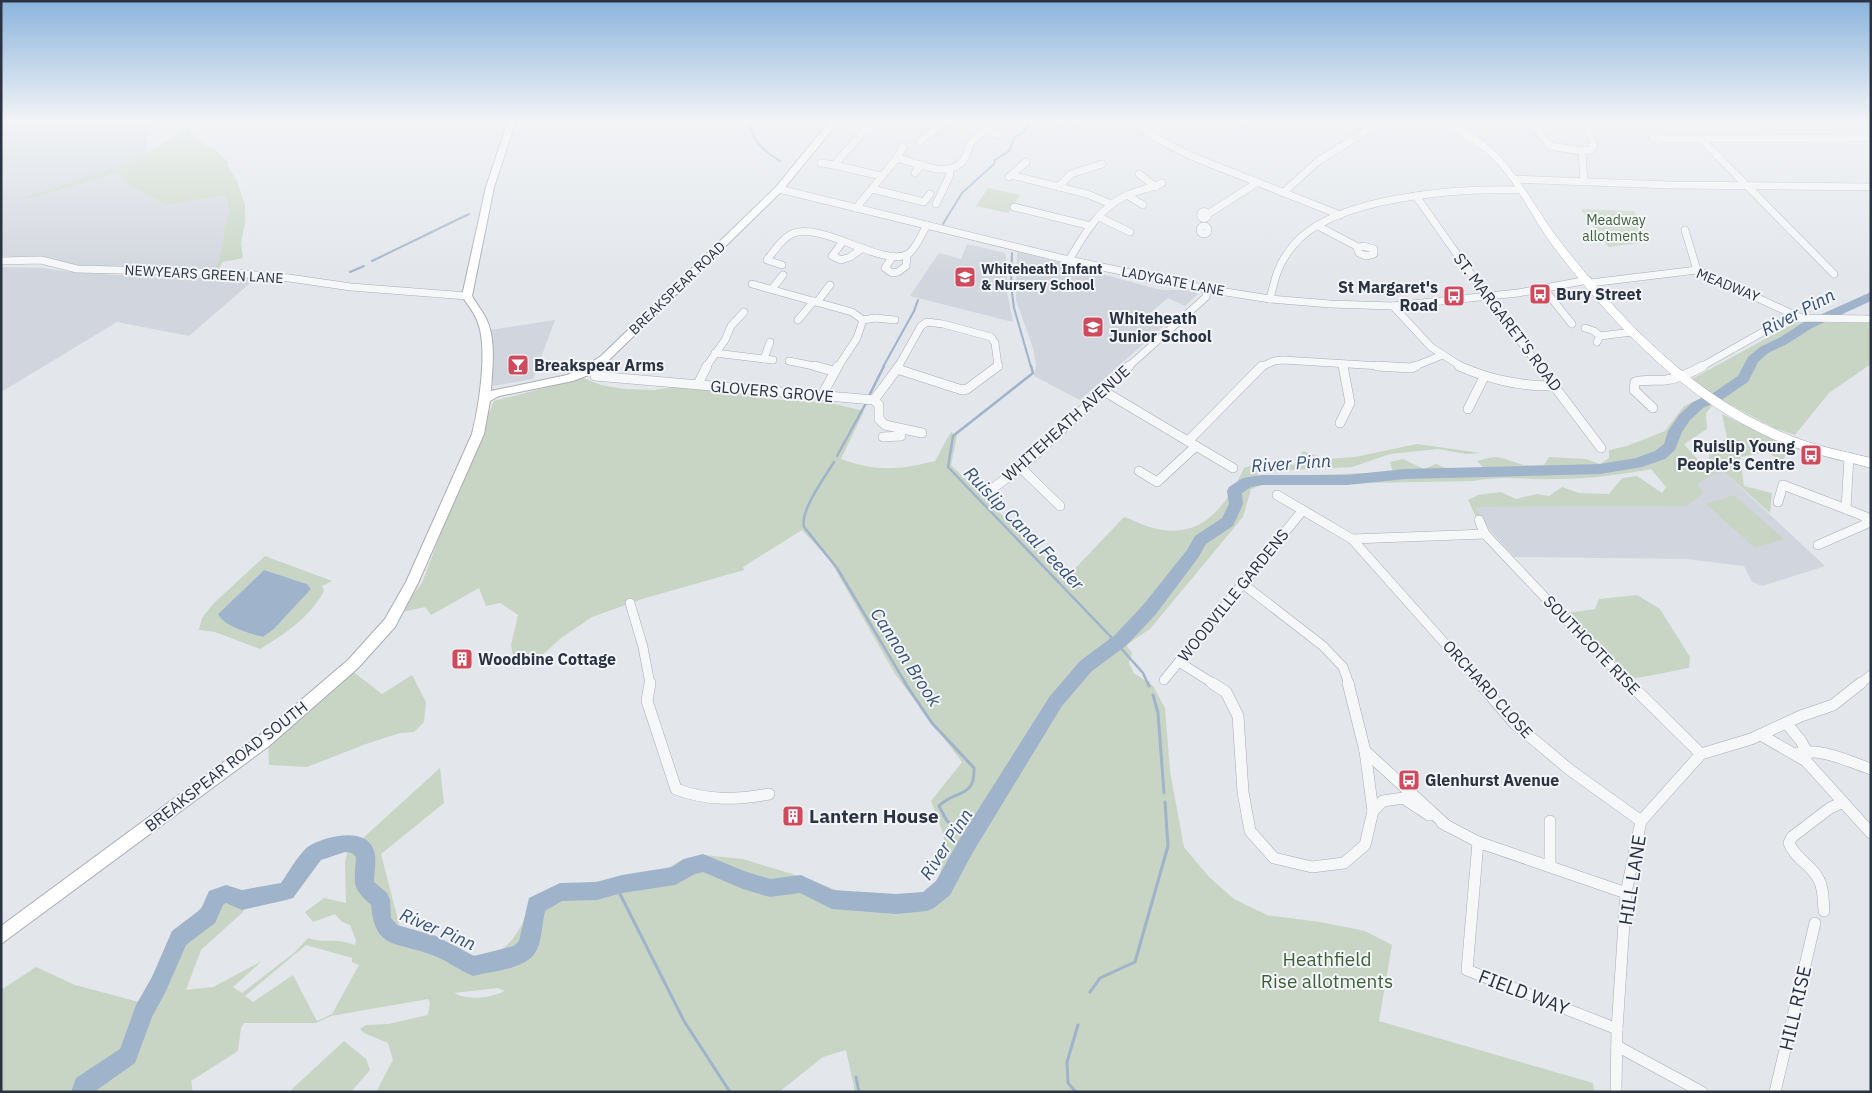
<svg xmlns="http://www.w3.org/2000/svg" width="1872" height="1093" viewBox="0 0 1872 1093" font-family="'IBM Plex Sans',sans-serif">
<rect width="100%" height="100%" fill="#e3e6eb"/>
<!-- built -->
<g fill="#d1d5dd">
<path d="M1,121H147V153L134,161L28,197L30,199L118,173L131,186L166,205L226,195L229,213L224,229L223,245L217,266L212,269L73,267L52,260L1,256Z"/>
<path d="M967,244L1005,253L1007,263V292L1013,322L910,296L939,253L961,259Z"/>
<path d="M1017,251L1153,288L1163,290H1187L1196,291L1198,294L1185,306L1168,298L1149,314L1167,323L1080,400L1034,376L1036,365L1033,348L1016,300Z"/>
<path d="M1,267L44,268L71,272L168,278H256L189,336L117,322L1,392Z"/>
<path d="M555,320L533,379L493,386L490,330Z"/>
<path d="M1722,470L1825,566L1762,586L1752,582L1744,566L1686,559L1514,557L1489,529L1476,507L1687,506L1697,484Z"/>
</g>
<!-- green -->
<g fill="#c8d5c4" fill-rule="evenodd">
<path d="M188,128L193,135L205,144L203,149L210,146L228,162L227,165L237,181L245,205V223L241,243L243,258L223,262L218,270L212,269L217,265L223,245L224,229L229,213L226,195L166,205L131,186L118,173L29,199L27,197L134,161Z"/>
<path d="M988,188L1020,195L1008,213L976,206Z"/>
<path d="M1581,209L1635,211L1640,243L1608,247Z"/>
<path d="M1805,323L1780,340L1761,349L1751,359L1740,378L1714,396L1690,380L1793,324Z"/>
<path d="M1817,323H1871V364L1829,393L1795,435L1774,428L1716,397C1725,391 1734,386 1742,380C1748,374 1749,366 1754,360C1761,351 1806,325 1817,323Z"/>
<path d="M583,378L601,385L624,389L655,390L673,387L697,388L769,399L830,403L864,411L841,459C876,472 900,470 935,461L951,432L957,436L951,465L1066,578L1124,517C1134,520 1144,526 1153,528C1202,541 1226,506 1244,468L1265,461L1294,465L1303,451L1326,459L1355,457L1417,444L1481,453L1466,454L1438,449L1390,454L1352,467L1256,472L1260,477L1393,472L1390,462L1403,459L1424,469L1436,464L1451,470L1484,468L1477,461C1501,453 1502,459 1524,465C1530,466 1538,465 1544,465L1549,457L1586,459L1600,464L1609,458V450L1627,446L1665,431L1684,406L1701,398L1712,406L1706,413L1707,429L1684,444L1699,461L1708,462L1711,447L1727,438L1722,414L1738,422L1834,455L1840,461L1789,447L1783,461L1766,452L1740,457L1744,486L1772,493L1770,513L1722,470L1697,484L1704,492L1687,506L1476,507L1482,517H1476L1468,500L1478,495L1501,492L1516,499L1537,494L1549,496L1562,487L1579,493L1609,494L1622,478L1637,476L1662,493L1666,487L1651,469C1620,475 1588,479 1555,479C1526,480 1503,475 1474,481L1262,485L1251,489L1243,517L1150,629L1126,645L1132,653L1129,663L1134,673L1153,686L1165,708L1170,771L1184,847L1209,877L1234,899L1267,915L1320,922L1365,931L1392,945L1379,1021L1593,1083L1594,1092H855L846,1050L823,1057L779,1092H376L393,1060L388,1043L364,1033L360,1029L366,1025L388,1024L428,1015L430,1003L428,999L331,1016L316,1023H244L241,1028L238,1051L191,1081L193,1092H1V990L36,967L75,985L139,1002L171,941L214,893L228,889L247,893L243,912L201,950L186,990L213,987L262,961L233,987L242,993L295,952L308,938C324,944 335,937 355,945L356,940L350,925L342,922L335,914L313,922L305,912L324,898L346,903L345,862L351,837L363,838L440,768L444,803L381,854L400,928C418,934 437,939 455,945C461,947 466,954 472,955C509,961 522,926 534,898L559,886L599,881L631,874L663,871L683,859L704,855L743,859L808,879L849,895H890L907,898L923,896L940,877L944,848V836L931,801L962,762L895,674L830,560L802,530L743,567L744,570L642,599L592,617L561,638L539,658L515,667L511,645L518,615L500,603L486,606L479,588L431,615L425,607L398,613L422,583L463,474L494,401ZM306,945L352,958V962L359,965L332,1014L317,1021L293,975L253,1002L245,996ZM497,988L505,991C490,998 469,1001 454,993Z"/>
<path d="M1734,495L1784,539L1755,548L1706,504Z"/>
<path d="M265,556L332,581L322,586L324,591C311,616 284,635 260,649L215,632L199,630L202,618L213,604ZM264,570L307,584L311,589L274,629L263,637C251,635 223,626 218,614Z"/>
<path d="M1637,595L1660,609L1690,657L1689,668L1632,679L1566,613L1595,609L1599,599Z"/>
<path d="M351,670L382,694L412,675L426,702L424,722L414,732L400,733L366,744L307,767L269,765L268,737Z"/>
<path d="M344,1041L366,1059L370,1070L351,1092H289Z"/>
</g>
<!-- water -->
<path fill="#9fb3cb" d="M264,570L307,584L311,589L274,629L263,637C250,634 223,626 218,614Z"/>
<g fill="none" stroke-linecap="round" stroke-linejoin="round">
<!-- stream-far2 -->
<g stroke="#9fb3cb" stroke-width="2">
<path d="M749,121C753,142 762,150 780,161"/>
<path d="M943,224L962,193L994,164L995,160L1009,151L1015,137L1024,132L1029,121"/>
<path d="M1012,253L1011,285L1014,308L1031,367"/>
<path d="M372,261L469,214"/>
<path d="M350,272L364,266"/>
<path d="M883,367L914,311L918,300"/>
</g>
<!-- stream-far1 -->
<g stroke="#9fb3cb" stroke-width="2.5">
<path d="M1031,366L1033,373L953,436L948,467L1112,638L1143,673L1148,684"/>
<path d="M869,396L884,366"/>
<path d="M837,456L866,403"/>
<path d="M834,462C825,477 800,510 804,527L837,568L906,684"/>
</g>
<!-- stream -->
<g stroke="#9fb3cb" stroke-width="3">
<path d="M905,683L932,723L974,768C975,799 956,789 939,806L947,821L971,838"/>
<path d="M1148,683L1149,686"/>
<path d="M1153,695L1158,713L1164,793"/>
<path d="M616,886L684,1021L730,1092"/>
<path d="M1090,992L1100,978L1135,962L1168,846L1165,802"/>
<path d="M856,1077L859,1092"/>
<path d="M1076,1092L1068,1083L1067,1062L1078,1025"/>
</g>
<!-- river -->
<path fill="#9fb3cb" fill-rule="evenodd" d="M1871,292V301L1812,328L1787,344L1768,353L1758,362L1748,382L1723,399L1703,408L1690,420L1682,432L1675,450L1665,459L1642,467L1600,474L1405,479L1347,485H1262L1251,487L1242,493L1243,504L1233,526L1206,544L1198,558L1156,614L1127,645L1092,671L1062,706L973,852L950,895L934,908L927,911L896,914L832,909L800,893L770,897L743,889L703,872L695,874L675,885L622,893L597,900L562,901L545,911C542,923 542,943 535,953C523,970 492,971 473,976C459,970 446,960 432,955C397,941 375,951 371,905C350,886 355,883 356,857L352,853L345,852L321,860L293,898L286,900L242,910L226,903L223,905L215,923L186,945L166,991L152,1017L135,1063L94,1092H71L76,1078L120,1049L136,1005L152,977L172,931L201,909L209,891L226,885L242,890L281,883C288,873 300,852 309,846C326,836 367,826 374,851C377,860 374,873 374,882L387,893L390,900L391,918L397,925L436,936L474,956L514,946L519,941L529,898L560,883L597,882L622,875L672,867L684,859L703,854L744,871L770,879L801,875L833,890L896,894L923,892L936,881L959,840L1050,696L1080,661L1115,635L1144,604L1187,550L1195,536L1222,518L1229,504L1227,491L1229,487L1243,478L1262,475H1347L1405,469L1600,464L1636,458L1655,451L1664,444L1668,431L1680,414L1693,402L1713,393L1738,376L1748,357L1760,347L1779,338L1804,322Z"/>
<!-- street-far2 casing -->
<g stroke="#a8adb5" stroke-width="8">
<g id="street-far2">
<path d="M878,121L866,129L834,165L881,176"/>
<path d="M1054,121L1068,125L1082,121"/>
<path d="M1132,121L1160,140L1191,156L1340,215"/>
<path d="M1530,121L1550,146L1582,151"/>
<path d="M1244,124L1248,121"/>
<path d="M988,131L999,135"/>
<path d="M1657,137L1662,139L1659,141L1653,138Z"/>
<path d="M1662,139L1871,138"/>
<path d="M1701,139L1834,274"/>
<path d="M920,141L948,121"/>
<path d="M897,158C915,162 944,178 961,163C967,158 967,149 972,142C978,134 988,131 994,121"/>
<path d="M821,163L834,165"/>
<path d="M915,173L921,164"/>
<path d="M1139,174L1156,187"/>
<path d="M1011,175L1087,194L1111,204"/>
<path d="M1009,177L1026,162"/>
<path d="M1514,179L1670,185L1871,187"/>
<path d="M1584,182L1582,151L1591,150L1594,146L1586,121"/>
<path d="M1058,187L1071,174L1102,164"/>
<path d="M779,189L1069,260L1207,289L1270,299L1330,304L1393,306L1518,293L1588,280"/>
<path d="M872,189L924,202L930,194"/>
<path d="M1283,193L1317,162L1382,121"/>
<path d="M1127,195L1143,205"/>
<path d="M1416,196L1487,297L1540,367"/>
<path d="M936,204L950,175L949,169"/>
<path d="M1014,207L1091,226"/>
<path d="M856,208L897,158L903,147"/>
<circle cx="1204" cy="215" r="3.5"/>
<path d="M1208,214L1258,182"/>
<path d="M1099,217L1130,232"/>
<path d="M1318,226L1358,247"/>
<circle cx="1204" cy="230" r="4"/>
<path d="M1685,230L1697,270"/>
<path d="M841,244L832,256L841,260L850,257L863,248"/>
<path d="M1363,246L1374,249V254L1366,256L1359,253L1357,248Z"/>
<path d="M893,256L885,268L892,273L898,272L906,266L907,256"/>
<path d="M1069,260C1084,235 1098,209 1125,196C1137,190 1150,189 1162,183"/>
<path d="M1,261L41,260L77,269L235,273L289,278L351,287L467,296"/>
<path d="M782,265L767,260C774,251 783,237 794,233C825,223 884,268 908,254C916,249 922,233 927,225"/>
<path d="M1590,283L1697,270L1801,318"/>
<path d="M752,284L852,312L863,320L857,338L838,367"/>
<path d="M772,289L783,275"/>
<path d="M1544,289L1572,324"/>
<path d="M1270,299C1275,278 1278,264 1292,247C1331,196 1460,188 1520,190"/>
<path d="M817,302L830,285"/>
<path d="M1393,306L1431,347L1462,367"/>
<path d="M798,320L814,301"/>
<path d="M863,320L875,318L895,320"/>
<path d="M1585,328L1594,331L1600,336L1597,342"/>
<path d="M1600,336L1632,332"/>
<path d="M715,353L773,360"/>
<path d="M764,359L770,342"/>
<path d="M789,361L819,367"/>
<path d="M1343,364L1344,367"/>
<path d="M706,367L725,340L731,326L744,312"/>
<path d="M898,367L921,326L927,322L943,324L991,337L995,343L998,366L996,367"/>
<path d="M1128,367L1206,297L1207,289"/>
<path d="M1261,367L1274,361L1283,360L1397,367"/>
<path d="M1413,367L1440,356"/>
<path d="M1701,367L1784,320L1801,318L1871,319"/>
</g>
</g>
<!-- street-far1 casing -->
<g stroke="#a8adb5" stroke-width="10">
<g id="street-far1">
<path d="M815,366L833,371"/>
<path d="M1377,366L1411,368L1416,366"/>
<path d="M1459,366C1488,379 1523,387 1555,386"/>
<path d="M1539,366L1601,448"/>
<path d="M897,369L962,390L967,389L998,366"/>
<path d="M897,369L899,366"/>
<path d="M595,376L874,400"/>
<path d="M698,384L707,366"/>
<path d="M1102,390L1233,468"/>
<path d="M822,395L838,366"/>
<path d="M874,400L897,369"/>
<path d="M874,400L879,405V419L885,425L922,433"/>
<path d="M1653,408L1634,390L1635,382C1645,379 1656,381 1666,380C1680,378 1691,373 1703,366"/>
<path d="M1468,409L1484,377"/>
<path d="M1340,423L1350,403L1343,366"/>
<path d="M883,437L901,436L899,429"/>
<path d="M1188,441L1262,366"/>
<path d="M1021,468L1060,506"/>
<path d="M1139,471L1157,482L1196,446"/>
<path d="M986,493L1021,468L1129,366"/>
<path d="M1277,495L1352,539L1485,534"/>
<path d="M1778,502L1783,485L1846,509"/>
<path d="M1479,520L1485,534L1587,642L1630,684"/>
<path d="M1352,539L1481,684"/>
<path d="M1818,545L1866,524V517L1846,509L1849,457"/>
<path d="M1243,584L1323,646L1343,667L1349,684"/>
<path d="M630,603L643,647L650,684"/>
<path d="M1179,662L1214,684"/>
<path d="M1164,680L1303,510"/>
<path d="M1860,684L1871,675"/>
</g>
</g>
<!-- street casing -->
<g stroke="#a8adb5" stroke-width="12">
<g id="street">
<path d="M650,683L647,701L676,789C707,801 737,800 769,794"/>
<path d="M1212,683L1226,692L1238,716L1243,792L1250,831L1274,858L1312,867L1344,863L1365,845L1373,811L1365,751"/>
<path d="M1348,683L1365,751L1447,826"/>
<path d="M1480,683L1515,724L1570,770L1641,821"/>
<path d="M1629,683L1701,754"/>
<path d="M1787,724L1801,741L1808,754"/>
<path d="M1761,735L1806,761L1871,833"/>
<path d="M1796,754C1818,746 1850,762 1871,769"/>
<path d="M1373,811L1383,801L1403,798L1429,815"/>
<path d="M1550,821V866"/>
<path d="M1442,823L1478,842L1626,893"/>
<path d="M1478,842L1467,970L1617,1029"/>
<path d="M1824,911C1823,901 1824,889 1819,880C1812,865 1795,859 1789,843L1792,837L1830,808L1843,802"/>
<path d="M1617,1046L1702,1092"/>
<path d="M1616,1092L1617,1029L1626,893L1641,821L1701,754L1751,739L1801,716L1833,705L1861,683"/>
<path d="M1775,1092L1815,923"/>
</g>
</g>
<!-- secondary casing -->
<g stroke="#a8adb5" stroke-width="2">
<path id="secondary" d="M508,121H516L494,187L472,296C477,305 485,314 488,323C496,344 492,370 491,391L567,375L583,368L601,356L776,187L830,121H839L782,191L609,360L591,374L573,381L499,396L490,401L484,434L418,583L395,627L358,668L269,746L1,944V926L259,736L348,660L385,619L406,582L472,434C479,407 488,349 478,323C475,313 467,304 462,296L486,187Z"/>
</g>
<!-- primary casing -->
<g stroke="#a2aab7" stroke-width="1">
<path id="primary" d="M1442,121C1456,121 1461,126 1472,133C1514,160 1530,203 1560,241C1619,318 1692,395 1784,433C1811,445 1842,451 1871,458V468C1838,459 1804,452 1773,439C1683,399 1612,323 1553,246C1532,218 1518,184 1493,159C1478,143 1457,136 1442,121Z"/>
</g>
<!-- street-far2 -->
<use href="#street-far2" stroke="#f6f7f9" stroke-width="7"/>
<!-- street-far1 -->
<use href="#street-far1" stroke="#f6f7f9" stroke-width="9"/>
<!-- street -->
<use href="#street" stroke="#f6f7f9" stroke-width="11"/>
<!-- secondary -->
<use href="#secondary" fill="#fff" fill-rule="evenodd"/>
<!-- primary -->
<use href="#primary" fill="#fff" fill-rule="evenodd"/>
</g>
<!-- sky -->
<linearGradient id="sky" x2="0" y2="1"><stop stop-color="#8bb4dc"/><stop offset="0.44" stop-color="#f2f4f6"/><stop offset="1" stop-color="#f2f4f6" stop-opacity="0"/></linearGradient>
<rect width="1872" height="274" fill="url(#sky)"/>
<!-- icons -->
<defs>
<g id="school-square" transform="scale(1.125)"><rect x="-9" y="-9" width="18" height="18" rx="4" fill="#ce4a5c" stroke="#f3f5f8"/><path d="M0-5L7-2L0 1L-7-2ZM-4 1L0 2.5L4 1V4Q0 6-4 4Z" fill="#fff"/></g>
<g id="bus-square" transform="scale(1.125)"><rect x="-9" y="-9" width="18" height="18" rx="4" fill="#ce4a5c" stroke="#f3f5f8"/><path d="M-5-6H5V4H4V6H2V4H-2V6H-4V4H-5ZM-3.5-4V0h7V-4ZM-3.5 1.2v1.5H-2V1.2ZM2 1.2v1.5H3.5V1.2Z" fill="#fff"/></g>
<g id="bar-square" transform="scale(1.125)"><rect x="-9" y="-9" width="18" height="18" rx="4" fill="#ce4a5c" stroke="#f3f5f8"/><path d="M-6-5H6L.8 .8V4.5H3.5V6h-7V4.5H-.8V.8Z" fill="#fff"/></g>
<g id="building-square" transform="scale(1.125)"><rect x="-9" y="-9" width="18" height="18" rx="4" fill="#ce4a5c" stroke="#f3f5f8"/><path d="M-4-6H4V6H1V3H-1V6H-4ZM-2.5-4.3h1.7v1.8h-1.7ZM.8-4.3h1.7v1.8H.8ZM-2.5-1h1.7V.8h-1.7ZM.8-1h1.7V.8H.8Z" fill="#fff"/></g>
</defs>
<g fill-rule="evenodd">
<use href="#school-square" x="965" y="277"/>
<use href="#bus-square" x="1540" y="294"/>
<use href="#bus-square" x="1454" y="296"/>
<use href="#school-square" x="1093" y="327"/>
<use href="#bar-square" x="518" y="365"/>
<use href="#bus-square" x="1811" y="455"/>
<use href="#building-square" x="462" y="659"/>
<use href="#bus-square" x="1409" y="780"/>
<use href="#building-square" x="793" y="816"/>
</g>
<g text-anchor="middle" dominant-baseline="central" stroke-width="4" stroke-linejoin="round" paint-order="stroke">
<!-- far-park labels -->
<g font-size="14" fill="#3f5f38" stroke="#f3f5f8">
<text x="1616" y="220">Meadway<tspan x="1616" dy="16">allotments</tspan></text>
</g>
<!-- far-poi labels -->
<g font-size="14" font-weight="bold" fill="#2b3343" stroke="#f3f5f8" text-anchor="start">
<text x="981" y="269">Whiteheath Infant<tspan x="981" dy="16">&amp; Nursery School</tspan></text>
</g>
<!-- far-street labels -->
<g font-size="14" fill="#2b3343" stroke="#f3f5f8">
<text transform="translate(204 274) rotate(3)">NEWYEARS GREEN LANE</text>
<text transform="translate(1173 281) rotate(11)">LADYGATE LANE</text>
<text transform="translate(1728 285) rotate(22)">MEADWAY</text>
<text transform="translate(677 288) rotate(-44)">BREAKSPEAR ROAD</text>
</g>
<!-- poi labels -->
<g font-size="16" font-weight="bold" fill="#2b3343" stroke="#f3f5f8" text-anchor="start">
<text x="1438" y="287" text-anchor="end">St Margaret's<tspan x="1438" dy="18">Road</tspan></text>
<text x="1556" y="294">Bury Street</text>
<text x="1109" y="318">Whiteheath<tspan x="1109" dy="18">Junior School</tspan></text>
<text x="534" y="365">Breakspear Arms</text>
<text x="1795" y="446" text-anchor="end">Ruislip Young<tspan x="1795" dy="18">People's Centre</tspan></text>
<text x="478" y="659">Woodbine Cottage</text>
<text x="1425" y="780">Glenhurst Avenue</text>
</g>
<!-- street labels -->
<g font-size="16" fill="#2b3343" stroke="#f3f5f8">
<text transform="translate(1508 322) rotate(53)">ST. MARGARET'S ROAD</text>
<text transform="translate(772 391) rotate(5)">GLOVERS GROVE</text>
<text transform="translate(1066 423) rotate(-42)">WHITEHEATH AVENUE</text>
<text transform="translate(1233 595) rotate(-51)">WOODVILLE GARDENS</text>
<text transform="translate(1592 645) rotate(46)">SOUTHCOTE RISE</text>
<text transform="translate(1488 689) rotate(48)">ORCHARD CLOSE</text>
<text transform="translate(226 766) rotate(-38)">BREAKSPEAR ROAD SOUTH</text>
</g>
<!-- water labels -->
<g font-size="18" font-style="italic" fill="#355177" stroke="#f3f5f8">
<text transform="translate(1798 312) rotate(-28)">River Pinn</text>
<text transform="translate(1291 463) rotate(-4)">River Pinn</text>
<text transform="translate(1024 528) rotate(46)">Ruislip Canal Feeder</text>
<text transform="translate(906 657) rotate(57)">Cannon Brook</text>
<text transform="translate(946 844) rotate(-57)">River Pinn</text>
<text transform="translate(438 929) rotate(23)">River Pinn</text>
</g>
<!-- near-poi labels -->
<g font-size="19" font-weight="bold" fill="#2b3343" stroke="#f3f5f8" text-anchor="start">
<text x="809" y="816">Lantern House</text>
</g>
<!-- near-street labels -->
<g font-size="19" fill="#2b3343" stroke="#f3f5f8">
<text transform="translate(1632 880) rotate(-81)">HILL LANE</text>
<text transform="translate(1524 992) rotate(21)">FIELD WAY</text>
<text transform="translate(1795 1008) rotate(-77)">HILL RISE</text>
</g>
<!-- near-park labels -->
<g font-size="19" fill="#3f5f38" stroke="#f3f5f8">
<text x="1327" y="959">Heathfield<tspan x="1327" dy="22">Rise allotments</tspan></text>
</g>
</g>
<!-- border -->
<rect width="1872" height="1093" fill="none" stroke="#2b3343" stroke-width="5"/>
</svg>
